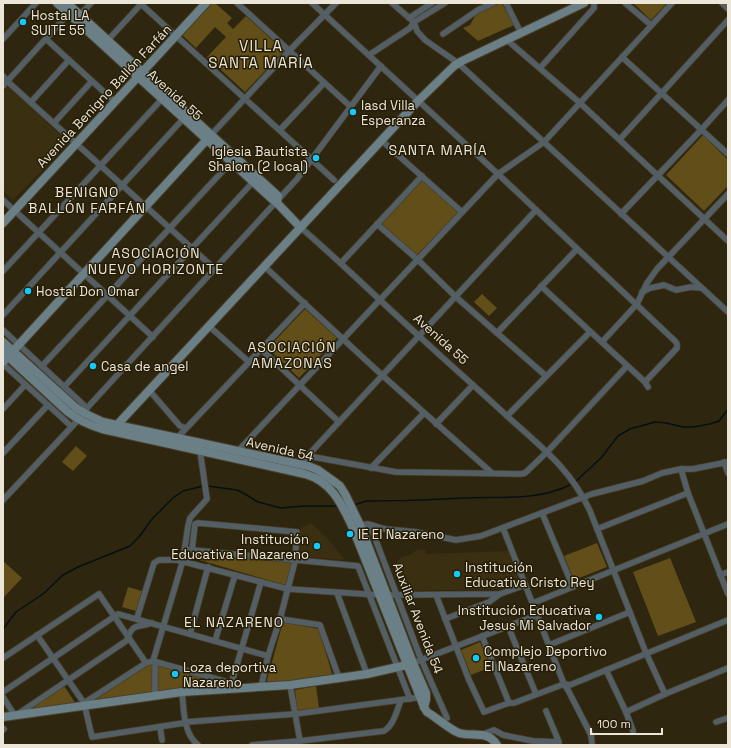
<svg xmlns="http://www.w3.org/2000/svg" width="731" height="748" viewBox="0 0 731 748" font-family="'Space Grotesk',sans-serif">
<rect width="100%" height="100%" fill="#2f2610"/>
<!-- built -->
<g fill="#3a2f10">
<path d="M8,86L69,143L13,200L3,191V92Z"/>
<path d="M311,523L327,538L345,560L304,557L300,554L301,528Z"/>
<path d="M416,550H425L427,554L508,551L520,582L502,589L401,591L394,567L400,558L412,554Z"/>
</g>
<!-- green -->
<g fill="#614e18">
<path d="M212,3H215L232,18L227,23L233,29L246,16L284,51L245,92L207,57L226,37L215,27L196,48L182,35Z"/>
<path d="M500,3H502L514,25L478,41L463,28L470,25L476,14Z"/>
<path d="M633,3H667L651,20Z"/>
<path d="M703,135L728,160V186L704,211L666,175Z"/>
<path d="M422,179L459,212L416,256L380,223Z"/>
<path d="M482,294L497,308L489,316L474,302Z"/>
<path d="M305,309L337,338L299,378L271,351L270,346Z"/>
<path d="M76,446L87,456L73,471L62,462Z"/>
<path d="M597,543L607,567L574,580L564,556Z"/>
<path d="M197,552L291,562L292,564L286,585H285L196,559Z"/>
<path d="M670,558L696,622L658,636L633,572Z"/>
<path d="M3,561L22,578L3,598Z"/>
<path d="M128,587L142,591L136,611L122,607Z"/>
<path d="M283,622L319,629L333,677L269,684L267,680Z"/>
<path d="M480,642L491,667L471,675L461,650Z"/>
<path d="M154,664L153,694L92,703L91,700L149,665Z"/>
<path d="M157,664L227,685V686L158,693Z"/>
<path d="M64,686L76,704L23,713Z"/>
<path d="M316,686L319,708L297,710L295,690Z"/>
</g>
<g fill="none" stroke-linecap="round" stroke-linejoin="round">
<!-- stream -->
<g stroke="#051015" stroke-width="1.5">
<path d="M575,482L601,458L618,436L630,429L655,422L666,423L683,427H693L710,424L719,421L728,409"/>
<path d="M207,486L237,490L245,494L258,502L281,508L304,506H339"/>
<path d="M354,505L366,501C399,501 431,500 464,498C501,496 536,502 572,484"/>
<path d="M3,629L16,612L43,594L63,575L78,567L130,546L139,537L152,519L174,497L183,491L203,486"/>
</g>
<!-- street casing -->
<g stroke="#49412c" stroke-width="7">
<g id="street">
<path d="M237,3L351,107"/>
<path d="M312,3L498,174L675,341L677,344V348L645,382"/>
<path d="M392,3L414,22L417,31L425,40L458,63L728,312"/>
<path d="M506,3L521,33"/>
<path d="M625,3L651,25"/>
<path d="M722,3L728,9"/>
<path d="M141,4L334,180"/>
<path d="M80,15L91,3"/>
<path d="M409,18L432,3"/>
<path d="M443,34L478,10L493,3"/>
<path d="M3,39L36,3"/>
<path d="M46,39L115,102"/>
<path d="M108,40L142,3"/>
<path d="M507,40L580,103L728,241"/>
<path d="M369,55L410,28L414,22L445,3"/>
<path d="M622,57L728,154"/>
<path d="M540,68L594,8V3"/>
<path d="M3,76L7,81L216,270"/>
<path d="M3,86L70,12"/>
<path d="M31,102L69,60"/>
<path d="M54,123L92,81"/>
<path d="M280,130L324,83"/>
<path d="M211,135L289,51L336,3"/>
<path d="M620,139L728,20"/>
<path d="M381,140L462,212"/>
<path d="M3,200L153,337"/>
<path d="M621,214L701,130L728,100"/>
<path d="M377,224L417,259L456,297L546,376"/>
<path d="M300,227C341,262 379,300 419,336C448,363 478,389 507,416C541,447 570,468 590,511L646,653L665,694"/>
<path d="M341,263L422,176"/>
<path d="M264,266L383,376L492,473"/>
<path d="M3,271L162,99"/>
<path d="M541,286L645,382L648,387"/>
<path d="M642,292L650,288L660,286L664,285L676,290L691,287L701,288"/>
<path d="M3,315L183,119"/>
<path d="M209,326L249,362"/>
<path d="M3,330L87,408"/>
<path d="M497,333L577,249"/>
<path d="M602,342L637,304L647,283L657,269L728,194"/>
<path d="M261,349L339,422"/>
<path d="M3,364L71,426"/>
<path d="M42,366L231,162"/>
<path d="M64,387L253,182"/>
<path d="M149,390L180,426L186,428"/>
<path d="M3,409L25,385"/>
<path d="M86,414L87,408L297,179L381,66"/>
<path d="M507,416L590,332"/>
<path d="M436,424L473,385"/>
<path d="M176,439L305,303"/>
<path d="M238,451L498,174L544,142L672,3"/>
<path d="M3,453L48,405"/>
<path d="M308,456L396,472L521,474L525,473L547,452L627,366"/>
<path d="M724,462L728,473"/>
<path d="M300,464L536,210"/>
<path d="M371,468L424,413"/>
<path d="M681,469L688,493L728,594"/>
<path d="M3,500L78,420"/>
<path d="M542,513L573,587"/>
<path d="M360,525L368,524L385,529L416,532L456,540L481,536L592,494L643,481L662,473L681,469H693L728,462"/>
<path d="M370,525L421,659L447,718"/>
<path d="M503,528L564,684L568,690L591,735L592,743"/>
<path d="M597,529L688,493"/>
<path d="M185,550H192L358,566L410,699"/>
<path d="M192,550L195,524L198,523L297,532L295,561L280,619L268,656L261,687"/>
<path d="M720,575L728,572"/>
<path d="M337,593L367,674"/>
<path d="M387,595L500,594L525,585"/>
<path d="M436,595L469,680L484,712L509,703H514L564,684L570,685L728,620"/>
<path d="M533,603L728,524"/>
<path d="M137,618L154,563L159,560H177L288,589L379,595"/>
<path d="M280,619L320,625L339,678"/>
<path d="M445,619L489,602L500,594"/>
<path d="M508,626L536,694"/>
<path d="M190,634L208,567"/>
<path d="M37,635L84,703L92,737L184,723L186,722L295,714L422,697"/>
<path d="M482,636L509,703"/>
<path d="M128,637C134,622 139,628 152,623"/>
<path d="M215,641L235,575"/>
<path d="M549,645L630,612"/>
<path d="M3,658L99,594L146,663"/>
<path d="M153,661L183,560L188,526L190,518L207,499L200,451"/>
<path d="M413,663L537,615"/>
<path d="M606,670L626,712L633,731"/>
<path d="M231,685L261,582"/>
<path d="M290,685L300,741"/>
<path d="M3,692L118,614L268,656"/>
<path d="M182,692C184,710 183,733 198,745"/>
<path d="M155,696V662"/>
<path d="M3,697L15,716L129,639"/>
<path d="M84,703L146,663L153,661L231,683"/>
<path d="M626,712L665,694L728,668"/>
<path d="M716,722L728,718"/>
<path d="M160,727L162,740"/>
<path d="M3,730L4,729"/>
<path d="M481,735L494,730L503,735L533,741L559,742L546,711"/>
<path d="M252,745L300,741L384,731C394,725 397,710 401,700"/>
</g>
</g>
<!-- secondary casing -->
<g stroke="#49412c" stroke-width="10">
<g id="secondary">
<path d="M57,3L272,199L277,203L300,227"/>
<path d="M67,3L278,196L277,203"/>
<path d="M3,223L206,3"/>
<path d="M3,342L76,408L86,414L103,422L117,425L308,466L318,470L332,480L340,486L345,494L360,525L413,663L426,693V700L424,707"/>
<path d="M3,352L68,412C78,420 89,425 102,429L305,474C332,482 341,503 352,526L424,707L427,712C436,717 450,730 459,733C473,737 488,730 497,745"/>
<path d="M3,362L211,135"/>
<path d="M117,425L418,101L454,66L462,61L584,3"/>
<path d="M3,717L182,692L290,685L367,674L411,664"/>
</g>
</g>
<!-- street -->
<use href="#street" stroke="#535f64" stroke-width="5.5"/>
<!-- secondary -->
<use href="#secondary" stroke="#6b7f87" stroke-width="8"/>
</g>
<!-- markers -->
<g fill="#15cafb" stroke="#251d06" stroke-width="1.5">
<circle cx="23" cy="22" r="4"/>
<circle cx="353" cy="112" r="4"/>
<circle cx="316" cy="158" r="4"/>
<circle cx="28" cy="291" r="4"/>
<circle cx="93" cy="366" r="4"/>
<circle cx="350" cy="534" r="4"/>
<circle cx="317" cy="546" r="4"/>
<circle cx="457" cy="574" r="4"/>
<circle cx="599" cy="617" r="4"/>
<circle cx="476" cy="658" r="4"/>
<circle cx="175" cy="674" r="4"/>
</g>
<g text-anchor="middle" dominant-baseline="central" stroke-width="3" stroke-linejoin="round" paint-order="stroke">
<!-- poi labels -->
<g font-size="13" fill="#ebe6d8" stroke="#251d06" text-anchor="start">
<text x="31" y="15">Hostal LA<tspan x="31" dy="15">SUITE 55</tspan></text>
<text x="361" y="105">Iasd Villa<tspan x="361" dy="15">Esperanza</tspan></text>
<text x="308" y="151" text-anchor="end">Iglesia Bautista<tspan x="308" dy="15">Shalom (2 local)</tspan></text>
<text x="36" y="291">Hostal Don Omar</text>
<text x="101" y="366">Casa de angel</text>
<text x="358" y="534">IE El Nazareno</text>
<text x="309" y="539" text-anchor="end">Institución<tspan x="309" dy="15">Educativa El Nazareno</tspan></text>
<text x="465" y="567">Institución<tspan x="465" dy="15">Educativa Cristo Rey</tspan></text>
<text x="591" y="610" text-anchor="end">Institución Educativa<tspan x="591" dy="15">Jesus Mi Salvador</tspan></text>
<text x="484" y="651">Complejo Deportivo<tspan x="484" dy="15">El Nazareno</tspan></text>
<text x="183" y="667">Loza deportiva<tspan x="183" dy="15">Nazareno</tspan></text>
</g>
<!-- street labels -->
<g font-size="13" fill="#ebe6d8" stroke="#251d06">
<text transform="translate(175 95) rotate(42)">Avenida 55</text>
<text transform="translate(104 96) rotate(-47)">Avenida Benigno Ballón Farfán</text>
<text transform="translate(441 339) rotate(42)">Avenida 55</text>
<text transform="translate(280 449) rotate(13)">Avenida 54</text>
<text transform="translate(418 618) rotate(69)">Auxiliar Avenida 54</text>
</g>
<!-- neighbourhood labels -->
<g font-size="14" letter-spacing="1" fill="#ebe6d8" stroke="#251d06">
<text x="438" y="150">SANTA MARÍA</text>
<text x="87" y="192">BENIGNO<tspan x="87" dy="16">BALLÓN FARFÁN</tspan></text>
<text x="156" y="253">ASOCIACIÓN<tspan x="156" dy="16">NUEVO HORIZONTE</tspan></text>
<text x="292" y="347">ASOCIACIÓN<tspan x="292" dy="16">AMAZONAS</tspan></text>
<text x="234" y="622">EL NAZARENO</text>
</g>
<!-- quarter labels -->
<g font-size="15" letter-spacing="1" fill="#ebe6d8" stroke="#251d06">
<text x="261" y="45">VILLA<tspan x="261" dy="17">SANTA MARÍA</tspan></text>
</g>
</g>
<!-- border -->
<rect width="731" height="748" fill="none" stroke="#ebe6d8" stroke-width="8"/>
<!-- scale -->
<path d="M591 728v6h71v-6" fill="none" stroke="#ebe6d8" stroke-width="2"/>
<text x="597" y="728" font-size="12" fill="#ebe6d8" stroke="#251d06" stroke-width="3" paint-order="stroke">100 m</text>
</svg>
